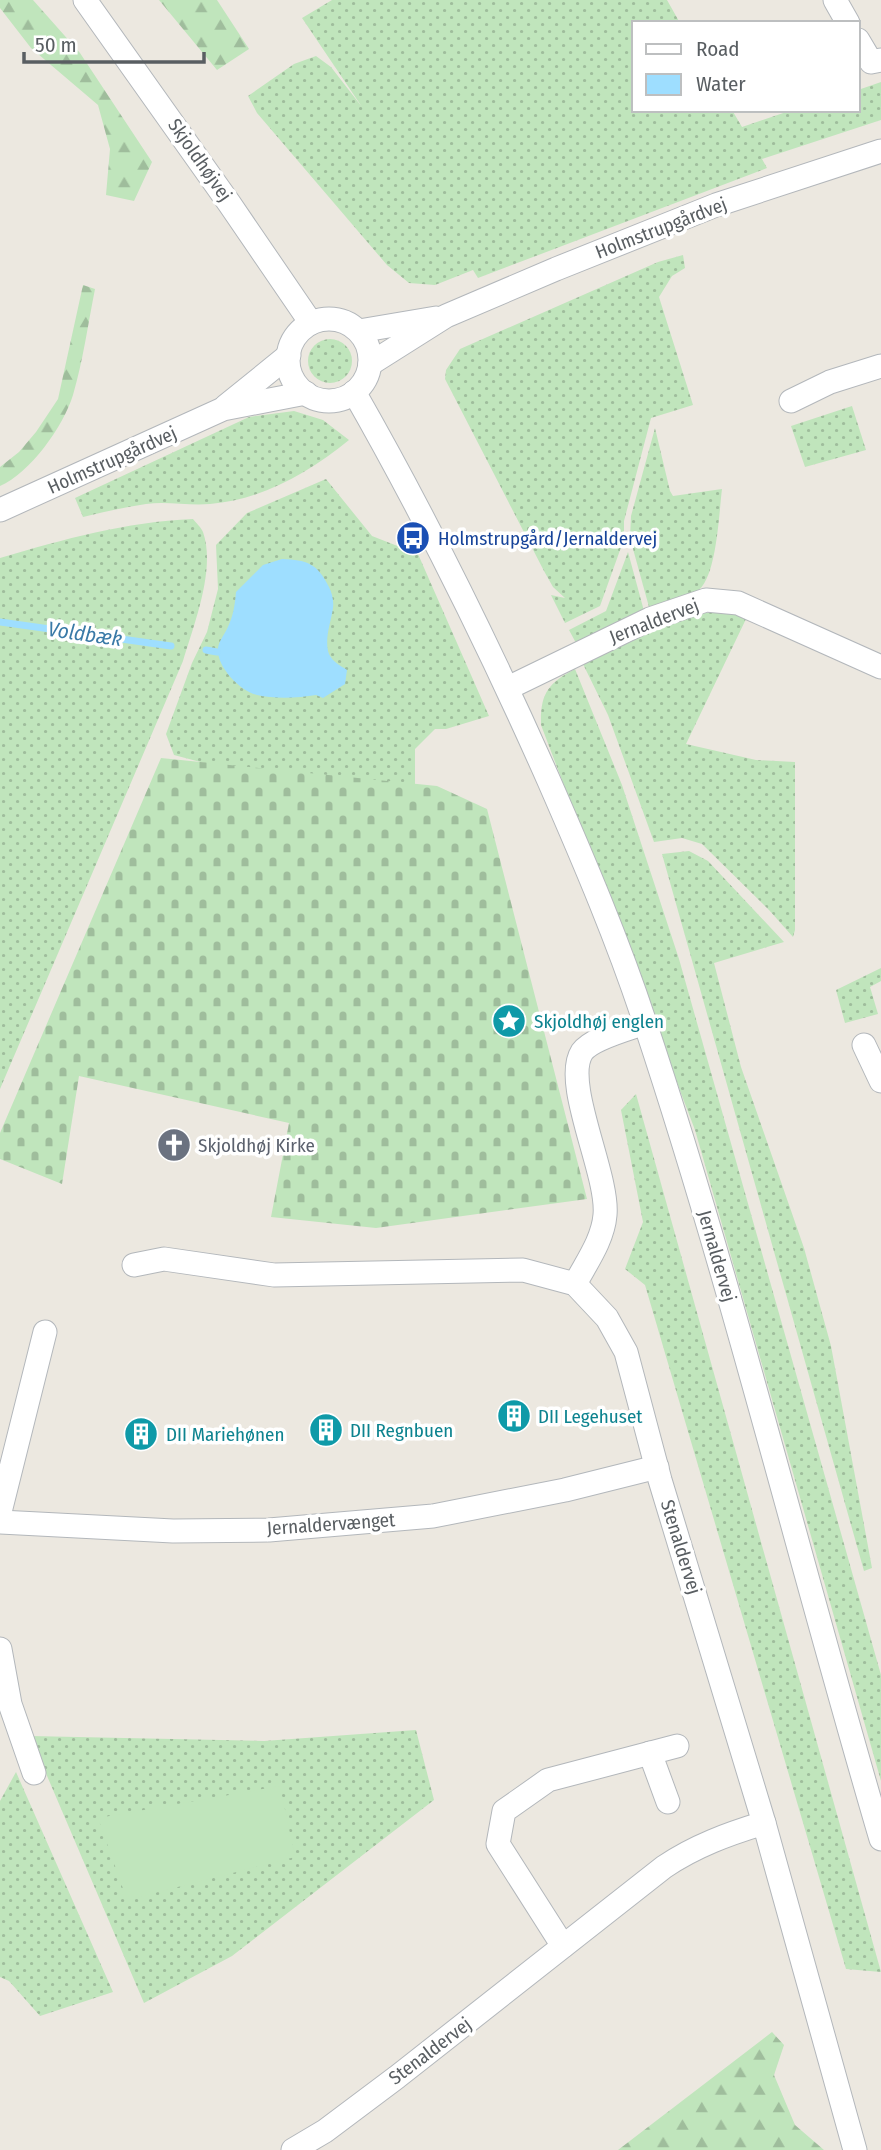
<svg xmlns="http://www.w3.org/2000/svg" width="881" height="2150" viewBox="0 0 881 2150" font-family="'Fira Sans Condensed',sans-serif">
<defs>
<pattern id="grass-dots" width="8" height="8" patternUnits="userSpaceOnUse" patternTransform="scale(1.75)"><rect width="8" height="8" fill="#c0e5bc"/><path d="M2 2h.1M6 6h.1" fill="none" stroke="#9fbd9c" stroke-width="1.8" stroke-linecap="round"/></pattern>
<pattern id="forest-firs" width="22" height="20" patternUnits="userSpaceOnUse" patternTransform="scale(1.75)"><rect width="22" height="20" fill="#c0e5bc"/><path d="M5 1l3.5 6h-7zM16 11l3.5 6h-7z" fill="#9fbd9c"/></pattern>
<pattern id="cemetery-stones" width="16" height="16" patternUnits="userSpaceOnUse" patternTransform="scale(1.75)"><rect width="16" height="16" fill="#c0e5bc"/><path d="M2 7V4a2 2 0 0 1 4 0v3zM10 15v-3a2 2 0 0 1 4 0v3z" fill="#9fbd9c"/></pattern>
</defs>
<rect width="100%" height="100%" fill="#ece8e0"/>
<!-- grass -->
<g fill="url(#grass-dots)">
<path d="M332,0H667L680,23H634V110H732L742,127L792,110H858V90L881,82V120L762,159L767,168L478,278L473,270L435,285L409,283L387,265L257,113L248,96L294,64L316,56L331,67L362,107L302,18Z"/>
<path d="M683,255L685,268L672,276L659,297L693,405L651,418L624,521V539L600,606L565,623L551,595L565,598L553,587L544,571L445,379L446,370L460,349L658,262Z"/>
<circle cx="330" cy="361" r="22"/>
<path d="M852,406L866,450L805,467L791,426Z"/>
<path d="M294,411L323,420L349,440C308,473 264,499 210,504C189,506 167,501 146,504C125,507 104,512 83,517L75,498L249,417Z"/>
<path d="M655,428L670,491L673,496L722,489C719,511 717,581 696,592C683,600 664,602 649,607L630,538L631,516Z"/>
<path d="M326,479L372,536L418,554L489,716L446,729H435L415,749V787L291,786L174,755L166,734L192,663L207,632L218,589L216,545L247,513Z"/>
<path d="M193,519C196,523 201,527 203,532C216,569 194,624 183,661L0,1089V558C65,539 125,522 193,519Z"/>
<path d="M628,552L644,611L576,643L569,630L606,611Z"/>
<path d="M705,613H730L746,619L686,744L756,760L795,762V930L793,937L769,910L702,844L682,838L654,842L608,715L583,664L667,624Z"/>
<path d="M575,669L622,785L679,959L881,1675V1781L695,1130L541,725C540,694 548,683 575,669Z"/>
<path d="M689,851L708,861L784,942L714,963L741,1067L804,1248L831,1346L872,1568L864,1571L662,854Z"/>
<path d="M881,968V981L870,987L878,1014L845,1023L836,990Z"/>
<path d="M636,1094L881,1972L846,1969L645,1285L625,1269L643,1222L621,1110Z"/>
<path d="M416,1730L434,1800L232,1956L144,2003L30,1736L264,1741Z"/>
<path d="M16,1772L113,1992L40,2016L9,1981L0,1977V1801Z"/>
</g>
<!-- forest -->
<g fill="url(#forest-firs)">
<path d="M0,0H33L80,53L152,162L134,201L106,195L110,149L98,105L31,48L0,8Z"/>
<path d="M159,0H217L249,49L217,70Z"/>
<path d="M83,285L95,289C88,324 83,361 73,395C63,427 30,473 0,486V467L19,452L36,432L58,399Z"/>
<path d="M772,2032L784,2045L774,2075L795,2125L824,2150H618Z"/>
</g>
<!-- cemetery -->
<path fill="url(#cemetery-stones)" d="M161,758L437,786L487,809L587,1199L376,1228L271,1217L289,1123L79,1076L62,1184L0,1159V1133Z"/>
<!-- garden -->
<path fill="#c0e5bc" d="M280,1786L295,1857L127,1900L98,1818Z"/>
<!-- water -->
<path fill="#9edeff" d="M282,559C307,560 317,563 329,587C332,593 334,601 333,608C331,622 325,636 328,651C330,660 339,665 347,670L345,684L323,698L316,695C299,698 274,699 257,695C240,691 216,666 218,648C219,641 224,635 227,629C233,617 235,605 236,592L263,565Z"/>
<g fill="none" stroke-linecap="round" stroke-linejoin="round">
<!-- stream -->
<g stroke="#9edeff" stroke-width="7">
<path d="M0,622L171,646"/>
<path d="M206,650L217,652"/>
</g>
<!-- minor casing -->
<g stroke="#b3b7bb" stroke-width="25">
<g id="minor">
<path d="M85,0L229,203L311,323"/>
<path d="M835,0L848,23"/>
<path d="M858,40L871,62L881,60"/>
<circle cx="329" cy="360" r="41"/>
<path d="M359,331L436,318"/>
<path d="M370,364L446,316L556,269L716,205L881,151"/>
<path d="M354,392C426,518 490,648 549,781C584,861 619,943 646,1026C735,1294 801,1568 881,1839"/>
<path d="M791,401L830,382L881,366"/>
<path d="M226,406L289,355"/>
<path d="M0,510L223,409L306,393"/>
<path d="M508,688L650,619L706,600L738,603L881,667"/>
<path d="M864,1045L881,1081"/>
<path d="M134,1265L164,1259L274,1275L523,1270L575,1284L607,1318L626,1352L660,1480L764,1823L855,2150"/>
<path d="M575,1284C586,1263 603,1240 605,1215C609,1175 562,1083 582,1052C592,1038 629,1029 645,1023"/>
<path d="M0,1512L45,1332"/>
<path d="M0,1522L173,1531L269,1530L433,1516L565,1490L657,1467"/>
<path d="M0,1649L10,1704L34,1773"/>
<path d="M650,1753L668,1802"/>
<path d="M563,1946L498,1844L504,1811L548,1780L677,1746"/>
<path d="M293,2150L325,2131L397,2077L664,1867C695,1846 728,1834 764,1823"/>
</g>
</g>
<!-- minor -->
<use href="#minor" stroke="#fff" stroke-width="23"/>
</g>
<!-- icons -->
<defs>
<g id="bus-disc" transform="scale(1.75)"><circle r="9.5" fill="#1a4fb4" stroke="#fff"/><path d="M-5-6H5V4H4V6H2V4H-2V6H-4V4H-5ZM-3.5-4V0h7V-4ZM-3.5 1.2v1.5H-2V1.2ZM2 1.2v1.5H3.5V1.2Z" fill="#fff"/></g>
<g id="sight-disc" transform="scale(1.75)"><circle r="9.5" fill="#0f9aa8" stroke="#fff"/><path d="M0-6L1.8-2.2L6-1.7L2.9 1.2L3.7 5.4L0 3.3L-3.7 5.4L-2.9 1.2L-6-1.7L-1.8-2.2Z" fill="#fff"/></g>
<g id="church-disc" transform="scale(1.75)"><circle r="9.5" fill="#6b7280" stroke="#fff"/><path d="M-1.2-6h2.4v3.5h3.3v2.4h-3.3V6h-2.4V-.1h-3.3v-2.4h3.3Z" fill="#fff"/></g>
<g id="building-disc" transform="scale(1.75)"><circle r="9.5" fill="#0f9aa8" stroke="#fff"/><path d="M-4-6H4V6H1V3H-1V6H-4ZM-2.5-4.3h1.7v1.8h-1.7ZM.8-4.3h1.7v1.8H.8ZM-2.5-1h1.7V.8h-1.7ZM.8-1h1.7V.8H.8Z" fill="#fff"/></g>
</defs>
<g fill-rule="evenodd">
<use href="#bus-disc" x="413" y="538"/>
<use href="#sight-disc" x="509" y="1021"/>
<use href="#church-disc" x="174" y="1145"/>
<use href="#building-disc" x="514" y="1416"/>
<use href="#building-disc" x="326" y="1430"/>
<use href="#building-disc" x="141" y="1434"/>
</g>
<g text-anchor="middle" dominant-baseline="central" stroke-width="7" stroke-linejoin="round" paint-order="stroke">
<!-- street labels -->
<g font-size="19" fill="#595e62" stroke="#fff">
<text transform="translate(200 160) rotate(55)">Skjoldhøjvej</text>
<text transform="translate(661 228) rotate(-21)">Holmstrupgårdvej</text>
<text transform="translate(112 460) rotate(-24)">Holmstrupgårdvej</text>
<text transform="translate(654 621) rotate(-21)">Jernaldervej</text>
<text transform="translate(717 1256) rotate(74)">Jernaldervej</text>
<text transform="translate(331 1524) rotate(-4)">Jernaldervænget</text>
<text transform="translate(681 1547) rotate(73)">Stenaldervej</text>
<text transform="translate(430 2051) rotate(-37)">Stenaldervej</text>
</g>
<!-- transit labels -->
<g font-size="19" fill="#164399" stroke="#fff" text-anchor="start">
<text x="438" y="538">Holmstrupgård/Jernaldervej</text>
</g>
<!-- culture labels -->
<g font-size="19" fill="#0d838f" stroke="#fff" text-anchor="start">
<text x="534" y="1021">Skjoldhøj englen</text>
<text x="538" y="1416">DII Legehuset</text>
<text x="350" y="1430">DII Regnbuen</text>
<text x="166" y="1434">DII Mariehønen</text>
</g>
<!-- worship labels -->
<g font-size="19" fill="#5b616d" stroke="#fff" text-anchor="start">
<text x="198" y="1145">Skjoldhøj Kirke</text>
</g>
<!-- water labels -->
<g font-size="21" font-style="italic" fill="#3a7aa7" stroke="#fff">
<text transform="translate(85 634) rotate(8)">Voldbæk</text>
</g>
</g>
<!-- legend -->
<rect x="632" y="21" width="228" height="91" fill="#ffffff" stroke="#bdbfc0" stroke-width="2"/>
<rect x="646" y="44" width="35" height="10" fill="#ffffff" stroke="#bdbfc0" stroke-width="2"/>
<text x="696" y="56" font-size="21" fill="#595e62">Road</text>
<rect x="646" y="74" width="35" height="21" fill="#9edeff" stroke="#bdbfc0" stroke-width="2"/>
<text x="696" y="91" font-size="21" fill="#595e62">Water</text>
<!-- scale -->
<path d="M24 52v10h180v-10" fill="none" stroke="#595e62" stroke-width="3.5"/>
<text x="35" y="52" font-size="21" fill="#595e62" stroke="#ffffff" stroke-width="5" paint-order="stroke">50 m</text>
</svg>
